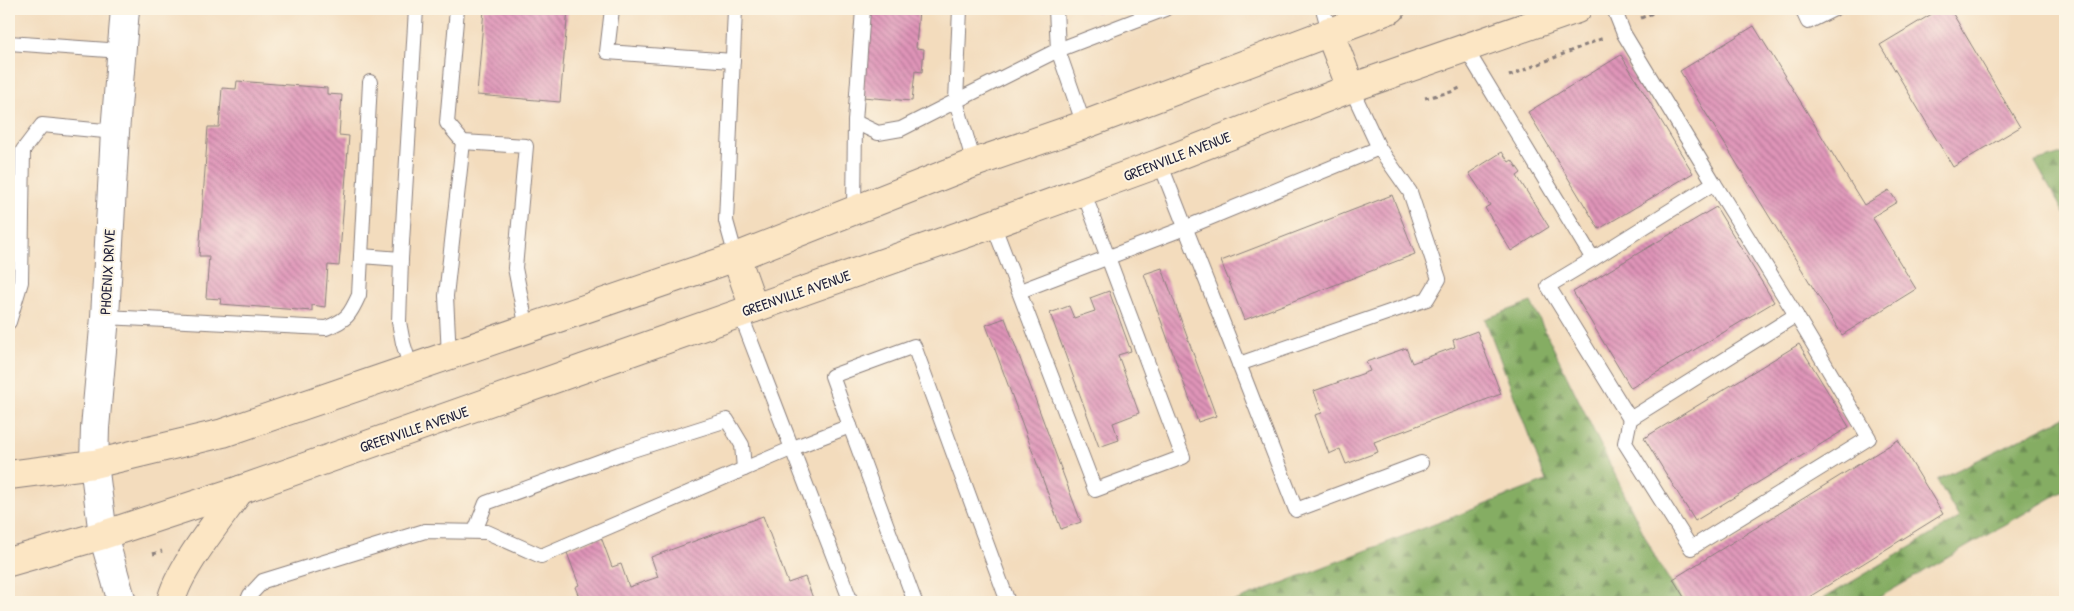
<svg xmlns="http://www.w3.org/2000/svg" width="2074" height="611" viewBox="0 0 2074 611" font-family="'Patrick Hand',sans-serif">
<defs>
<pattern id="forest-firs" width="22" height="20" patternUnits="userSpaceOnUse" patternTransform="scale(1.25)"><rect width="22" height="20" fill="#85ad63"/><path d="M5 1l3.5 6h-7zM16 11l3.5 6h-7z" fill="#6c8c53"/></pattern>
<pattern id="building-back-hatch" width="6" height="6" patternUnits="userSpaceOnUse" patternTransform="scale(1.25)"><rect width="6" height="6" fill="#df94b8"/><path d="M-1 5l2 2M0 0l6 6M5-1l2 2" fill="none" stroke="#b47897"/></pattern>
</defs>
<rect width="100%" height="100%" fill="#fcf5e5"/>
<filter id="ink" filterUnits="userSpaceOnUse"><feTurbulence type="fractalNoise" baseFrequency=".02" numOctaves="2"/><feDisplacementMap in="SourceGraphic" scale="10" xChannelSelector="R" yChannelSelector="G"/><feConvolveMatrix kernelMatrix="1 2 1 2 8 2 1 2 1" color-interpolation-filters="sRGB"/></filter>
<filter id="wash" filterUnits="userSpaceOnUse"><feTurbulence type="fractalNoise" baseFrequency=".0096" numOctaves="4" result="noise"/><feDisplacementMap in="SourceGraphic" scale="20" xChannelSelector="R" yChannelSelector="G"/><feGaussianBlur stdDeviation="1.12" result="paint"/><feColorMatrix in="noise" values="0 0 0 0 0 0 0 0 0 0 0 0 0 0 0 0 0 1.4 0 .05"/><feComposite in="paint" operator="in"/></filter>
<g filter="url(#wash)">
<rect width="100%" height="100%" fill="#f3dcbd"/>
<!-- forest -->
<g fill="url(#forest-firs)" stroke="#54684f">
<path d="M2065,153V215L2035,162Z"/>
<path d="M1531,302L1656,559L1683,602H1233L1546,481L1485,319Z"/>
<path d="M2065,417V490L1871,602H1818L1959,518L1937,480Z"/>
</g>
<g id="blocks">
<!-- building -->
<g fill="url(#building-back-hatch)">
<path d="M484,9H568L560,102L477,95Z"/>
<path d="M868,9H919L916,48L924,49L922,72L915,71L912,101L862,97Z"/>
<path d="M1094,9H1108L1096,13Z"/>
<path d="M1940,9H1950L2020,127L1953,167L1880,45Z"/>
<path d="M1754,26L1864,205L1889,190L1897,202L1872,217L1916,289L1842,335L1680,71Z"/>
<path d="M1621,55L1693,173L1599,229L1528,112Z"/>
<path d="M237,81L327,88V94L342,95L339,135L349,136L339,266L328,265L325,307L312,305V311L220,304L221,299L206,298L209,256H199L208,127H219L222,88L236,89Z"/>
<path d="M1502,152L1509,162L1512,160L1521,173L1517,176L1549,227L1511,251L1485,208L1490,205L1469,173Z"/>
<path d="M1392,195L1415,254L1244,320L1221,261Z"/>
<path d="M1716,207L1774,302L1631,388L1573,292Z"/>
<path d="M1162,268L1216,416L1198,422L1144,274Z"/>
<path d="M1109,291L1131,351L1118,355L1139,413L1113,423L1119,440L1099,447L1050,313L1069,306L1074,318L1095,311L1090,298Z"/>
<path d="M1005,318L1081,522L1061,529L986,325Z"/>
<path d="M1477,331L1501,394L1374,442L1378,452L1346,464L1340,449L1329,454L1315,415L1322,413L1314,391L1370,371L1366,362L1406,348L1412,363L1455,347L1453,340Z"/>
<path d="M1799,344L1849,427L1695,521L1644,438Z"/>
<path d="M1898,440L1943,514L1801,602H1687L1673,579Z"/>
<path d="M763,516L788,583L805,577L814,601L581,602L575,587L579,585L566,550L601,537L612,567L621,564L629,587L658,577L651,557Z"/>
</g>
</g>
</g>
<g filter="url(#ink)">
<use href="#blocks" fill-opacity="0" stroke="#8a7f7c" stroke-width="1"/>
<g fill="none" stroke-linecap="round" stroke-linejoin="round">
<!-- lane casing -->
<g stroke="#8a7f7c" stroke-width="16">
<g id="lane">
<path d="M457,9L447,123L463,142L526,146L515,268L527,329"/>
<path d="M612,9L607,52L733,61"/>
<path d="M735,9L726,221L736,257"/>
<path d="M1323,9L1329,31"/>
<path d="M1802,9L1808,22L1834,9"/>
<path d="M9,43L122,51"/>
<path d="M1466,49L1593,259L1714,183L1624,34L1614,9"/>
<path d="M855,122L878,133L901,129L956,101L960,9"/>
<path d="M1084,125L1058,50L1165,9"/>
<path d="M974,163L956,101L1058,50L1056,9"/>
<path d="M1160,163L1239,364L1427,299L1439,279L1410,192L1379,148L1351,88"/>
<path d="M854,210L855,122L863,9"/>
<path d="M993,224L1095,490L1183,457L1083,191"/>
<path d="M361,256L401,259L399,322L403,343L411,369"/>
<path d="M401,259L416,9"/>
<path d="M1593,259L1548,286L1630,419L1796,315L1714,183"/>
<path d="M1020,291L1185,228L1379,148"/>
<path d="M740,313L851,602"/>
<path d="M105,317L326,328C347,320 350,315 359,295L370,82"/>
<path d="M9,322L21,282L23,150L42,125L115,132"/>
<path d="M449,356L446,296L463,142"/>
<path d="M1239,364L1296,510L1421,463"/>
<path d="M1630,419L1625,443L1691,548L1869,438L1796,315"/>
<path d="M850,426L915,602"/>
<path d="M475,531L486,503L620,454L727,420L742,445L744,469"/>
<path d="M247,602L250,595L263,581L425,531L487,532L541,556L793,448L850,426L832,376L914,346L1008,602"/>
</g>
</g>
<!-- street casing -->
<g stroke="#8a7f7c" stroke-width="30">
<path id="street" d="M122,602L103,535L94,464L95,428L105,317L115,132L125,9"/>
</g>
<!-- secondary casing -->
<g stroke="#8a7f7c" stroke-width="30">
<g id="secondary">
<path d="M1329,31L1351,88"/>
<path d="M736,257L754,308"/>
<path d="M9,475L94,464L223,433L736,257L974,163L1084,125L1391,9"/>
<path d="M9,562L103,535L240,490L582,369L993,224L1160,163L1351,88L1577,9"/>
<path d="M171,602C177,571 221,517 240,490"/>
</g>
</g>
<!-- path -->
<g stroke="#8a7f7c" stroke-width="3" stroke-dasharray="4 4" stroke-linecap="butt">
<path d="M1641,18L1663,9"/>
<path d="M1509,76L1603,38"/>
<path d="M1425,98L1451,92L1462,87"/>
<path d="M153,554L162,551"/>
</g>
<!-- lane -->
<use href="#lane" stroke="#fff" stroke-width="14"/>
<!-- street -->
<use href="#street" stroke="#fff" stroke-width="28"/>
<!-- secondary -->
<use href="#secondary" stroke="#fce6c4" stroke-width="28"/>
</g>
</g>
<g text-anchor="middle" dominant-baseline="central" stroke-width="4" stroke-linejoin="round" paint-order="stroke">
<!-- street labels -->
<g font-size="15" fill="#22223b" stroke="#fcf5e5">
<text transform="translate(1177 156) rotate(-21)">GREENVILLE AVENUE</text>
<text transform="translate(107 272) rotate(-87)">PHOENIX DRIVE</text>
<text transform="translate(796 293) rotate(-19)">GREENVILLE AVENUE</text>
<text transform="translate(414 429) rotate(-19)">GREENVILLE AVENUE</text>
</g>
</g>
<!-- margin -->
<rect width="2074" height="611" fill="none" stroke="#fcf5e5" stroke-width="30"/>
</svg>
